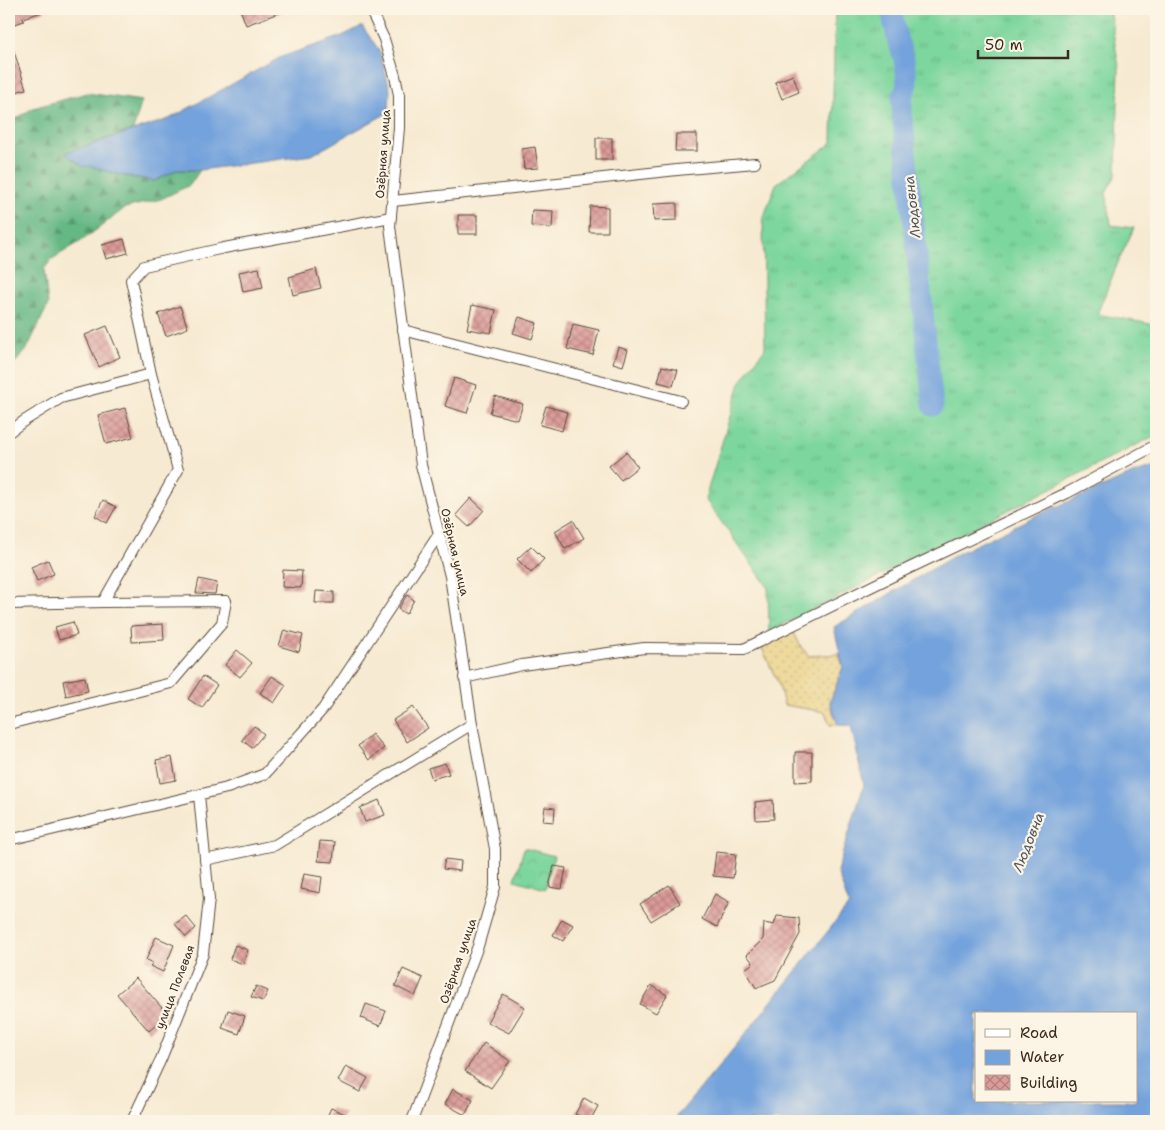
<svg xmlns="http://www.w3.org/2000/svg" width="1165" height="1130" viewBox="0 0 1165 1130" font-family="'Shantell Sans',sans-serif">
<defs>
<pattern id="grass-tufts" width="24" height="20" patternUnits="userSpaceOnUse" patternTransform="scale(1.25)"><rect width="24" height="20" fill="#7cd69d"/><path d="M3 7l-1-3M5 7V3M7 7l1-3M15 17l-1-3M17 17v-4M19 17l1-3" fill="none" stroke="#6cb887"/></pattern>
<pattern id="forest-firs" width="22" height="20" patternUnits="userSpaceOnUse" patternTransform="scale(1.25)"><rect width="22" height="20" fill="#65b784"/><path d="M5 1l3.5 6h-7zM16 11l3.5 6h-7z" fill="#54956b"/></pattern>
<pattern id="sand-dots" width="8" height="8" patternUnits="userSpaceOnUse" patternTransform="scale(1.25)"><rect width="8" height="8" fill="#eeda9e"/><path d="M2 2h.1M6 6h.1" fill="none" stroke="#cdbb88" stroke-width="1.8" stroke-linecap="round"/></pattern>
<pattern id="park-crowns" width="20" height="18" patternUnits="userSpaceOnUse" patternTransform="scale(1.25)"><rect width="20" height="18" fill="#7cd69d"/><path d="M2 6a3 3 0 1 1 6 0M12 15a3 3 0 1 1 6 0" fill="none" stroke="#6cb887"/></pattern>
<pattern id="building-cross-hatch" width="8" height="8" patternUnits="userSpaceOnUse" patternTransform="scale(1.25)"><rect width="8" height="8" fill="#db9b99"/><path d="M0 0l8 8M0 8l8-8" fill="none" stroke="#b37f7c"/></pattern>
</defs>
<rect width="100%" height="100%" fill="#fcf5e5"/>
<filter id="ink" filterUnits="userSpaceOnUse"><feTurbulence type="fractalNoise" baseFrequency=".02" numOctaves="2"/><feDisplacementMap in="SourceGraphic" scale="10" xChannelSelector="R" yChannelSelector="G"/><feConvolveMatrix kernelMatrix="1 2 1 2 8 2 1 2 1" color-interpolation-filters="sRGB"/></filter>
<filter id="wash" filterUnits="userSpaceOnUse"><feTurbulence type="fractalNoise" baseFrequency=".0096" numOctaves="4" result="noise"/><feDisplacementMap in="SourceGraphic" scale="20" xChannelSelector="R" yChannelSelector="G"/><feGaussianBlur stdDeviation="1.12" result="paint"/><feColorMatrix in="noise" values="0 0 0 0 0 0 0 0 0 0 0 0 0 0 0 0 0 1.4 0 .05"/><feComposite in="paint" operator="in"/></filter>
<g filter="url(#wash)">
<rect width="100%" height="100%" fill="#f7ead2"/>
<!-- grass -->
<path fill="url(#grass-tufts)" stroke="#5c805e" d="M835,9H1109L1119,67L1116,175L1106,192L1111,225L1134,228L1119,260L1097,314L1156,325V435L769,632L768,587L705,499L740,383L765,348L763,219L776,184L832,143Z"/>
<!-- forest -->
<path fill="url(#forest-firs)" stroke="#507051" d="M87,93L142,101L133,130L94,143L90,166L120,175L155,181L176,170H200L190,185L161,199L125,208L83,240L52,259L44,269L48,305L26,351L9,369V123L33,108Z"/>
<!-- sand -->
<path fill="url(#sand-dots)" stroke="#94825e" d="M793,631L801,647L809,656L839,654L843,667L830,702L838,725H830L825,712L784,705L779,685L762,648Z"/>
<!-- park -->
<path fill="url(#park-crowns)" stroke="#5c805e" d="M524,848L554,856L545,889L515,880Z"/>
<!-- water -->
<g fill="#73a2dc" stroke="#57667d" fill-rule="evenodd">
<path d="M362,26L379,50L390,89L389,112L312,155L200,170H176L155,181L120,175L90,166L84,167L65,153L169,119L281,57L340,37Z"/>
<path d="M1156,467V1116L1155,1121H673L726,1058L849,905L837,871L864,785L851,726L838,725L830,702L843,667L834,627L959,553L1035,516L1135,473ZM976,1014H1136V1101H976Z"/>
</g>
<g fill="none" stroke-linecap="round" stroke-linejoin="round">
<!-- river -->
<path stroke="#73a2dc" stroke-width="21" d="M891,9L897,38L904,59L906,73L907,85L902,97V113L933,406"/>
</g>
<g id="blocks">
<!-- building -->
<g fill="url(#building-cross-hatch)">
<path d="M9,9H45V11L23,18L24,21L9,26Z"/>
<path d="M240,9H287V10L246,25Z"/>
<path d="M9,42H11L26,89L9,94Z"/>
<path d="M793,75L799,92L782,99L775,82Z"/>
<path d="M676,134H697V151H675Z"/>
<rect x="596" y="138" width="16" height="22"/>
<path d="M535,147L538,168L524,169L522,149Z"/>
<path d="M677,203V220L654,221L653,204Z"/>
<path d="M590,206L608,207V232H589Z"/>
<path d="M532,210L553,211L552,228L531,226Z"/>
<rect x="458" y="215" width="19" height="19"/>
<path d="M124,239L128,253L106,259L102,245Z"/>
<path d="M259,268L263,288L243,292L239,272Z"/>
<path d="M316,269L321,288L293,295L289,277Z"/>
<path d="M472,305L496,310L491,333L467,329Z"/>
<path d="M180,306L188,328L166,336L158,314Z"/>
<path d="M519,317L537,323L532,339L513,333Z"/>
<path d="M573,324L599,330L593,355L567,349Z"/>
<path d="M107,326L120,357L99,367L85,335Z"/>
<path d="M618,347L628,350L623,366L613,363Z"/>
<path d="M662,366L678,370L673,386L658,382Z"/>
<path d="M454,378L476,385L467,413L445,406Z"/>
<path d="M495,396L523,404L518,420L490,413Z"/>
<path d="M546,406L567,412L562,431L540,425Z"/>
<path d="M125,408L133,437L106,444L98,415Z"/>
<path d="M626,452L638,467L621,480L609,466Z"/>
<path d="M471,498L484,510L469,527L456,515Z"/>
<path d="M103,500L116,507L107,523L95,516Z"/>
<path d="M573,520L584,538L565,549L555,531Z"/>
<path d="M531,546L544,559L531,573L517,559Z"/>
<path d="M48,560L54,574L37,581L31,567Z"/>
<path d="M283,570L302,571L301,588L282,587Z"/>
<path d="M199,579L217,583L215,594L196,593Z"/>
<path d="M316,591L334,592V603H315Z"/>
<path d="M407,595L414,600L406,614L398,609Z"/>
<path d="M73,622L77,635L59,640L55,627Z"/>
<path d="M163,624L164,640L132,642L131,626Z"/>
<path d="M284,630L303,635L299,652L279,646Z"/>
<path d="M237,650L252,663L240,677L225,665Z"/>
<path d="M203,676L217,685L202,708L188,699Z"/>
<path d="M272,676L286,685L274,703L260,693Z"/>
<path d="M85,677L88,691L66,696L63,681Z"/>
<path d="M413,707L428,728L407,742L393,720Z"/>
<path d="M254,726L264,734L252,748L242,740Z"/>
<path d="M372,734L384,748L369,760L358,746Z"/>
<path d="M795,752H812V781L795,782Z"/>
<path d="M172,757L176,780L160,783L156,760Z"/>
<path d="M445,763L449,774L432,779L428,768Z"/>
<path d="M379,800L385,815L365,822L360,808Z"/>
<path d="M773,800L774,819L756,820L755,802Z"/>
<path d="M545,807L555,808L554,822L543,821Z"/>
<path d="M320,841L335,842L333,862L318,861Z"/>
<path d="M716,852L736,854L733,878L713,876Z"/>
<path d="M445,859L461,861L460,871L443,869Z"/>
<path d="M554,866L566,868L562,889L549,887Z"/>
<path d="M304,874L322,877L320,893L301,889Z"/>
<path d="M669,885L680,903L651,921L640,904Z"/>
<path d="M715,894L729,902L717,927L702,919Z"/>
<path d="M186,916L196,928L186,937L175,924Z"/>
<path d="M777,916L799,918L800,934L775,980L756,988L745,969L753,963L747,955L763,939L764,923L774,925Z"/>
<path d="M562,919L573,925L563,941L553,935Z"/>
<path d="M156,937L174,945L163,972L150,966L153,963L146,960Z"/>
<path d="M235,945L248,950L243,964L230,959Z"/>
<path d="M403,969L423,978L415,996L395,986Z"/>
<path d="M136,978L168,1015L149,1031L117,994Z"/>
<path d="M651,985L667,995L656,1013L640,1004Z"/>
<path d="M256,986L268,991L263,1001L251,997Z"/>
<path d="M503,994L525,1007L509,1033L487,1022Z"/>
<path d="M366,1004L386,1011L380,1026L361,1018Z"/>
<path d="M228,1010L245,1016L239,1034L222,1028Z"/>
<path d="M484,1043L510,1061L491,1088L465,1071Z"/>
<path d="M346,1066L368,1078L360,1092L338,1081Z"/>
<path d="M453,1089L473,1100L465,1115L445,1104Z"/>
<path d="M584,1098L598,1106L590,1121L575,1114Z"/>
<path d="M331,1108L345,1114L342,1121H325Z"/>
</g>
</g>
</g>
<g filter="url(#ink)">
<use href="#blocks" fill-opacity="0" stroke="#574739" stroke-width="1"/>
<g fill="none" stroke-linecap="round" stroke-linejoin="round">
<!-- minor casing -->
<g stroke="#574739" stroke-width="12">
<g id="minor">
<path d="M370,9L384,39L395,76L399,95V128L390,226L421,465L450,576L472,724L495,849V887L478,946L412,1121"/>
<path d="M393,201L677,170L755,163"/>
<path d="M403,330L681,401"/>
<path d="M9,432L24,421L61,398L151,374L131,280L144,266L224,248L391,217"/>
<path d="M9,604L103,602L178,470L151,374"/>
<path d="M464,678L522,665L644,648L744,649L899,573L1067,493L1156,445"/>
<path d="M9,724L171,683L222,623L226,601L103,602"/>
<path d="M9,840L227,788L265,774L323,709L439,534"/>
<path d="M205,860L275,845L472,724"/>
<path d="M132,1121L161,1059L203,954L209,899L199,795"/>
</g>
</g>
<!-- minor -->
<use href="#minor" stroke="#fff" stroke-width="10"/>
</g>
</g>
<g text-anchor="middle" dominant-baseline="central" stroke-width="4.5" stroke-linejoin="round" paint-order="stroke">
<!-- street labels -->
<g font-size="12" fill="#3b2a1e" stroke="#fcf5e5">
<text transform="translate(383 154) rotate(-86)">Озёрная улица</text>
<text transform="translate(455 552) rotate(77)">Озёрная улица</text>
<text transform="translate(458 961) rotate(-71)">Озёрная улица</text>
<text transform="translate(175 987) rotate(-69)">улица Полевая</text>
</g>
<!-- water labels -->
<g font-size="14" font-style="italic" fill="#4f5460" stroke="#fcf5e5">
<text transform="translate(912 207) rotate(-96)">Людовна</text>
<text transform="translate(1028 842) rotate(-68)">Людовна</text>
</g>
</g>
<!-- margin -->
<rect width="1165" height="1130" fill="none" stroke="#fcf5e5" stroke-width="30"/>
<!-- legend -->
<rect x="975" y="1012" width="162" height="90" fill="#fcf5e5" stroke="#afa495"/>
<rect x="985" y="1029" width="25" height="8" fill="#ffffff" stroke="#afa495"/>
<text x="1020" y="1038" font-size="15" fill="#3b2a1e">Road</text>
<rect x="985" y="1050" width="25" height="15" fill="#73a2dc" stroke="#afa495"/>
<text x="1020" y="1062" font-size="15" fill="#3b2a1e">Water</text>
<rect x="985" y="1075" width="25" height="15" fill="url(#building-cross-hatch)" stroke="#afa495"/>
<text x="1020" y="1088" font-size="15" fill="#3b2a1e">Building</text>
<!-- scale -->
<path d="M978 50v8h90v-8" fill="none" stroke="#3b2a1e" stroke-width="2.5"/>
<text x="985" y="50" font-size="15" fill="#3b2a1e" stroke="#fcf5e5" stroke-width="4" paint-order="stroke">50 m</text>
</svg>
